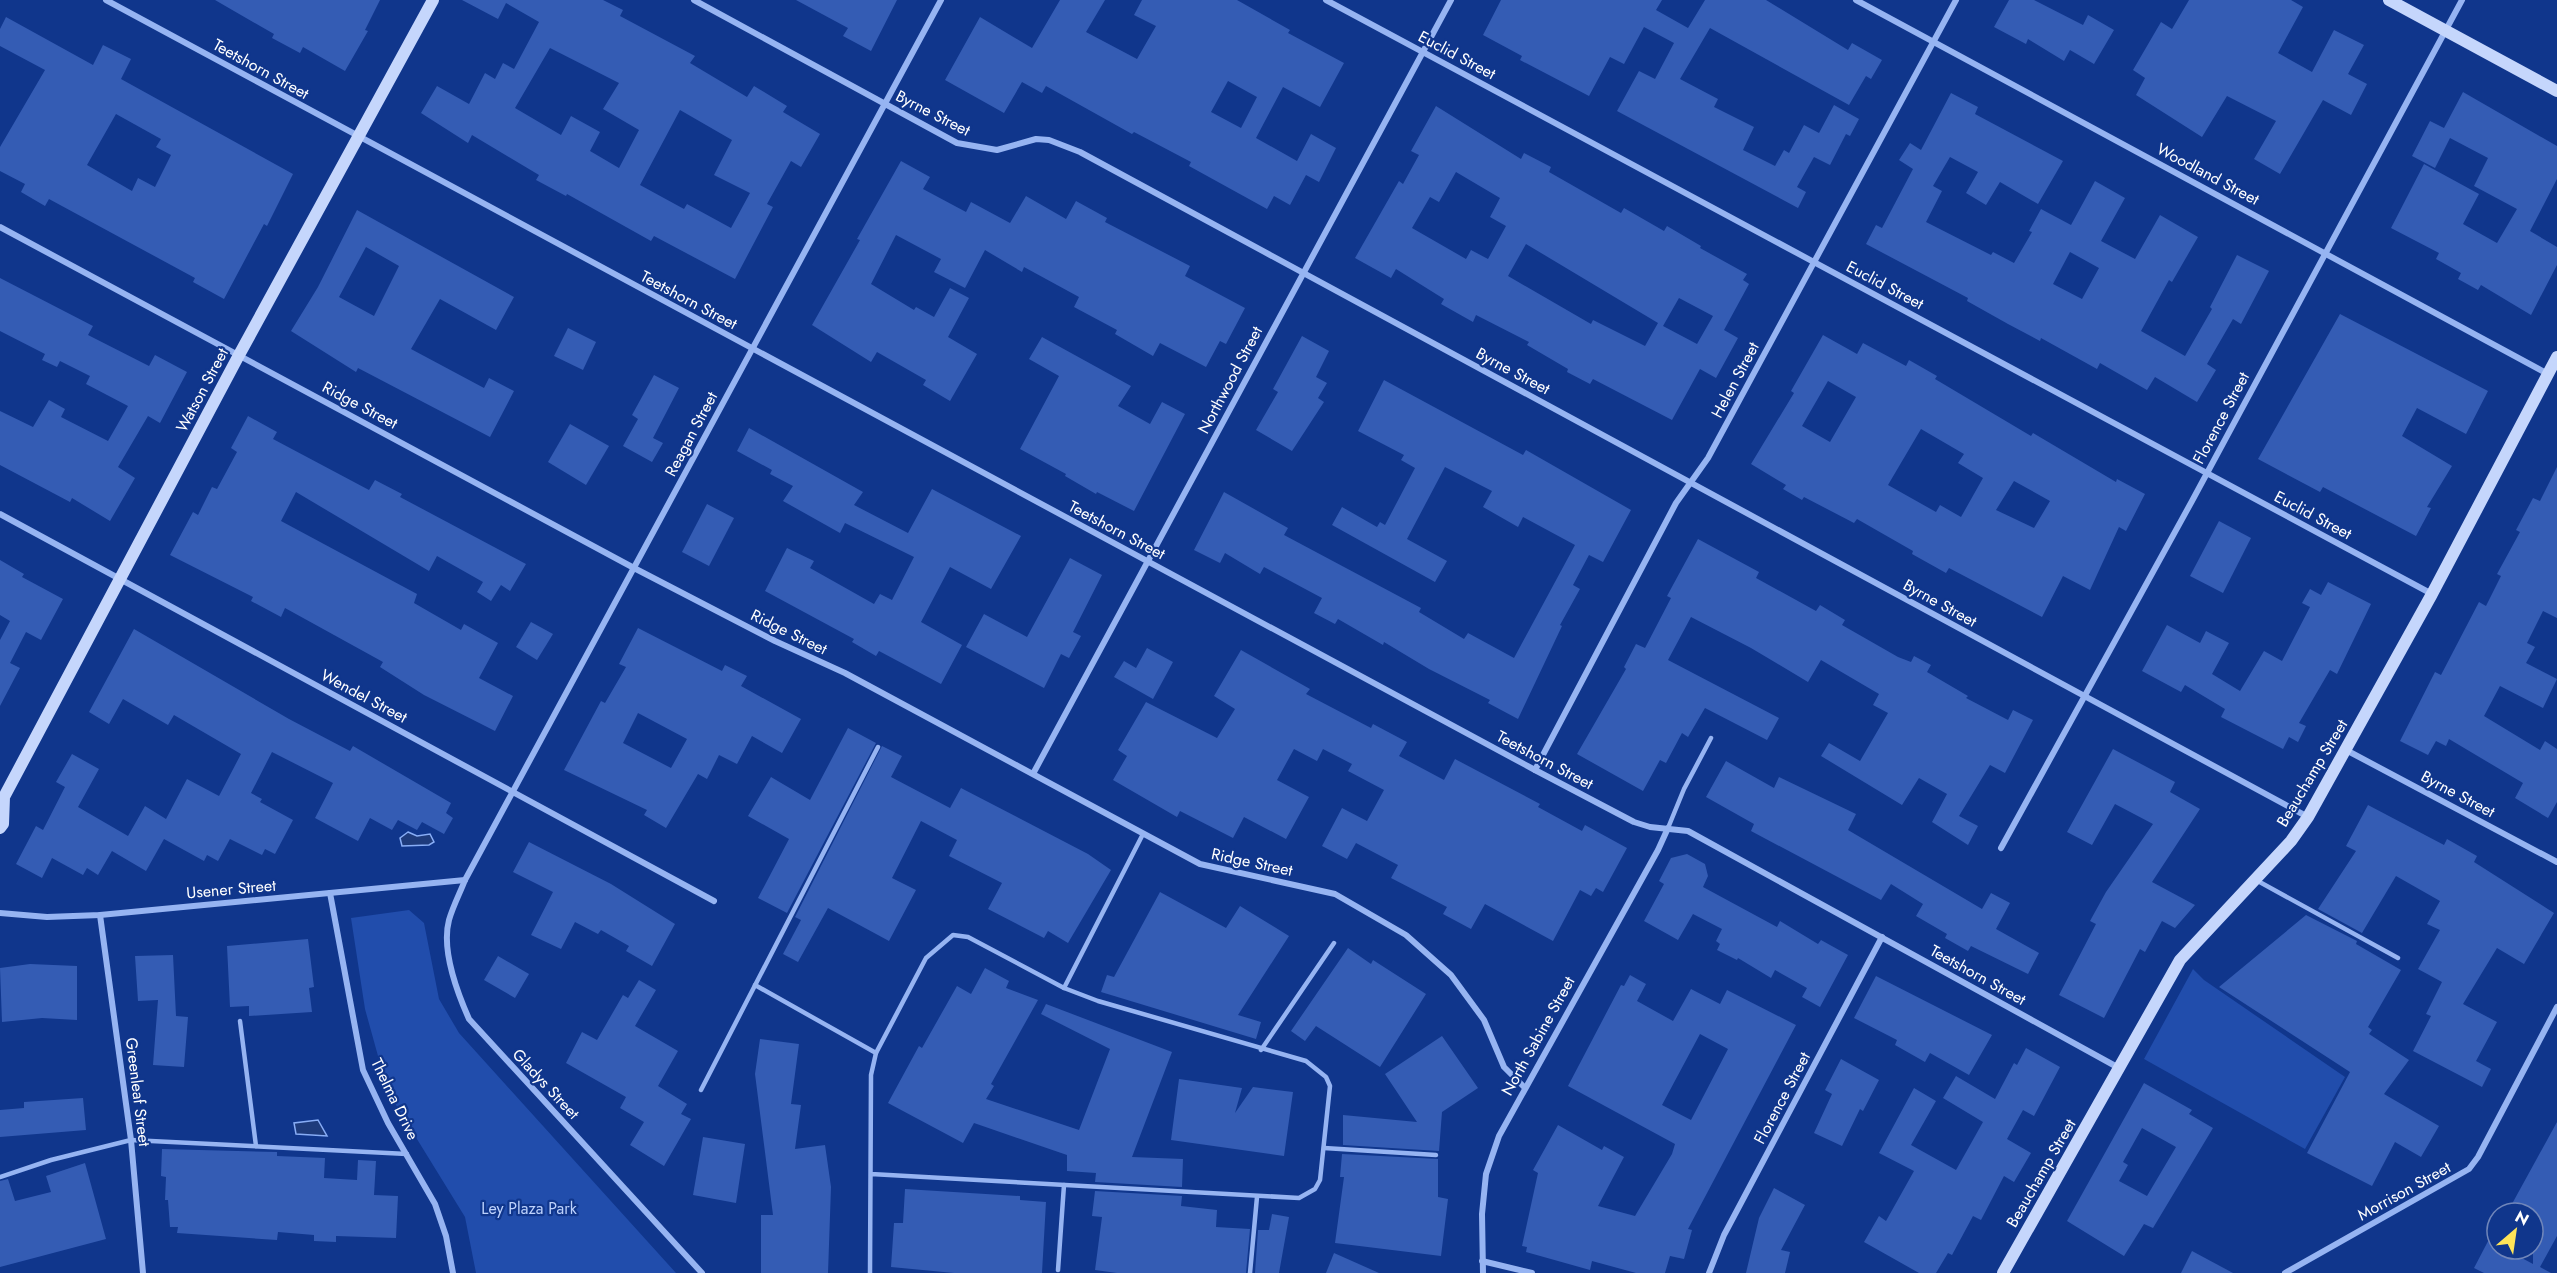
<svg xmlns="http://www.w3.org/2000/svg" width="2557" height="1273" viewBox="0 0 2557 1273" font-family="Jost,sans-serif">
<rect width="100%" height="100%" fill="#10368c"/>
<!-- green -->
<g fill="#214dac">
<path d="M409,910L424,923L439,999L459,1033L676,1273H476L465,1217L388,1092L365,1009L351,918Z"/>
<path d="M2193,969L2204,980L2345,1077L2305,1149L2144,1059Z"/>
</g>
<!-- water -->
<g fill="#1e3b7c" stroke="#88adf6" stroke-width="1.5">
<path d="M408,832L417,836L430,834L434,842L429,845L402,846L400,838Z"/>
<path d="M318,1120L327,1136L296,1134L294,1123Z"/>
</g>
<!-- building -->
<g fill="#345cb4" fill-rule="evenodd">
<path d="M215,0H380L365,30L368,31L345,71L303,47L300,53L272,38L274,34Z"/>
<path d="M462,0H603L623,10L620,16L695,56L690,63L747,97L754,86L787,106L783,112L820,134L801,167L791,161L767,204L773,207L735,279L654,236L651,241L567,194L566,196L536,180L539,175L472,135L468,143L421,113L437,86L469,104L485,73L495,79L503,63L514,69L539,22L506,3L498,19ZM550,48L619,83L603,109L639,130L619,168L590,151L600,132L571,116L561,135L515,108ZM680,110L732,140L714,175L750,193L731,228L687,204L684,209L640,185Z"/>
<path d="M796,0H897L871,51L843,36L848,28Z"/>
<path d="M1060,0H1105L1086,32L1137,59L1156,26L1134,15L1142,0H1237L1290,30L1288,33L1344,63L1320,107L1283,87L1256,138L1297,161L1311,134L1336,148L1319,182L1306,175L1290,205L1274,196L1267,209L1189,166L1191,162L1134,132L1132,134L1046,86L1042,93L1022,82L1004,113L945,80L980,17L1032,48ZM1228,81L1257,97L1241,128L1211,112Z"/>
<path d="M1501,0H1662L1656,10L1688,28L1705,0H1766L1848,50L1852,43L1882,60L1871,79L1866,76L1849,105L1710,28L1680,79L1718,99L1714,107L1754,127L1743,150L1775,166L1784,150L1789,153L1804,125L1819,133L1834,105L1859,119L1850,136L1846,134L1830,165L1814,157L1797,187L1806,192L1798,208L1617,111L1639,71L1655,79L1674,43L1644,27L1624,64L1610,57L1589,96L1520,60L1522,56L1483,35Z"/>
<path d="M2009,0H2034L2083,25L2088,15L2114,30L2094,64L2070,50L2064,61L2028,39L2026,44L1994,27Z"/>
<path d="M2189,0H2291L2303,7L2278,53L2312,72L2334,30L2364,45L2348,74L2367,84L2351,115L2323,100L2280,174L2254,159L2276,121L2227,96L2202,137L2136,95L2145,78L2133,70L2161,22L2172,29Z"/>
<path d="M6,17L93,65L103,45L131,59L121,79L293,174L267,226L264,224L224,299L193,282L195,278L49,199L45,206L21,192L25,184L0,171V147L45,70L0,46V29ZM116,114L161,139L156,147L171,155L155,187L138,178L132,191L87,165Z"/>
<path d="M2463,92L2557,146V179L2530,231L2557,247V265L2531,315L2481,285L2478,290L2458,279L2461,273L2436,259L2439,253L2391,228L2424,164L2479,194L2463,224L2497,243L2517,209L2474,186L2488,158L2450,138L2435,168L2412,156L2430,121L2444,128Z"/>
<path d="M1951,93L1978,107L1975,114L2063,161L2038,204L2000,182L1986,205L1966,193L1978,172L1950,157L1933,186L1942,191L1926,222L1991,255L1993,252L2014,263L2032,232L2029,231L2041,209L2071,225L2095,181L2125,198L2101,241L2135,259L2160,215L2198,237L2172,282L2169,280L2141,331L2185,356L2212,309L2210,307L2237,255L2269,271L2241,324L2233,319L2207,364L2216,370L2197,402L2155,377L2147,390L2100,363L2097,369L2041,338L2040,341L2008,324L1967,301L1968,298L1866,244L1876,225L1882,228L1913,169L1899,160L1910,143L1921,150ZM2070,252L2099,268L2082,299L2053,284Z"/>
<path d="M1436,106L1521,159L1524,153L1551,167L1549,172L1621,213L1624,208L1664,231L1667,226L1701,246L1700,248L1747,274L1743,280L1749,284L1724,330L1738,338L1716,378L1700,369L1672,420L1593,379L1590,384L1567,372L1568,369L1527,345L1529,342L1476,315L1473,322L1441,304L1444,299L1396,269L1391,278L1355,258L1399,181L1403,184L1419,155L1411,151ZM1456,172L1500,198L1490,217L1506,226L1488,259L1471,250L1466,259L1412,228L1430,197L1439,202ZM1526,244L1658,323L1645,346L1593,320L1591,324L1508,276ZM1679,298L1713,316L1697,344L1663,326Z"/>
<path d="M901,161L930,177L923,189L966,212L971,202L1010,223L1026,196L1066,219L1076,201L1107,218L1105,222L1190,266L1185,276L1245,308L1226,344L1220,341L1206,367L1160,343L1153,356L1115,334L1117,330L1074,307L1079,297L1024,267L1022,272L985,250L965,288L934,272L941,259L896,235L871,284L914,310L916,307L934,317L950,288L969,298L948,337L977,354L950,401L923,385L926,380L877,352L871,362L812,325L860,240L857,239Z"/>
<path d="M357,210L514,297L496,330L440,299L411,349L484,388L489,378L514,391L490,437L358,368L356,372L291,331L318,287ZM366,247L399,266L374,316L339,297Z"/>
<path d="M0,278L93,326L88,335L149,366L155,355L187,372L160,423L148,416L118,467L135,478L110,521L72,498L70,502L0,465V411L33,427L49,400L65,409L61,417L108,441L128,406L86,384L90,376L60,361L57,367L42,360L45,354L0,331Z"/>
<path d="M2340,314L2488,391L2466,434L2417,408L2402,436L2452,466L2427,507L2431,508L2416,536L2323,487L2320,492L2258,459Z"/>
<path d="M568,328L596,342L583,370L554,356Z"/>
<path d="M1823,335L1857,354L1863,343L1906,366L1909,360L1937,376L1935,379L2031,436L2033,433L2116,482L2117,479L2145,494L2126,531L2119,527L2090,590L2063,576L2042,617L1949,568L1946,573L1912,554L1913,551L1857,519L1854,523L1804,497L1802,500L1783,489L1786,485L1751,464L1794,393L1791,391ZM1828,381L1856,397L1830,442L1802,426ZM1921,429L1964,454L1958,463L1983,478L1961,517L1940,505L1936,512L1888,485ZM2014,481L2050,501L2034,528L1996,510Z"/>
<path d="M1302,336L1329,351L1316,377L1327,383L1318,398L1324,402L1292,451L1256,430L1278,392L1273,389Z"/>
<path d="M1042,337L1131,386L1118,406L1150,424L1162,402L1185,414L1134,511L1097,492L1096,494L1065,476L1066,474L1020,449L1059,376L1029,359Z"/>
<path d="M654,375L679,388L653,438L663,443L652,462L623,446L638,419L632,415Z"/>
<path d="M1384,380L1523,455L1526,450L1631,510L1603,562L1589,555L1573,585L1580,589L1560,625L1562,626L1518,719L1488,703L1490,700L1429,669L1384,642L1383,645L1338,619L1335,624L1314,613L1322,598L1264,567L1260,574L1225,553L1220,563L1194,550L1224,492L1288,528L1284,535L1421,608L1419,612L1464,639L1468,633L1514,658L1575,545L1523,517L1518,527L1483,507L1492,491L1445,467L1407,539L1447,561L1435,582L1332,525L1342,507L1377,527L1380,522L1385,525L1415,468L1401,460L1404,455L1358,431Z"/>
<path d="M248,416L277,432L273,439L369,490L375,480L402,494L400,497L526,564L510,591L501,585L491,601L477,592L483,582L437,556L429,571L296,492L281,521L417,594L414,603L461,630L464,624L498,643L479,678L513,696L495,731L424,695L380,667L383,662L285,608L281,617L251,601L253,597L170,555L193,512L198,515L212,487L217,489L237,452L231,448Z"/>
<path d="M570,424L609,446L586,485L548,462Z"/>
<path d="M749,428L863,492L854,505L908,533L932,489L1021,536L991,589L950,567L921,622L962,645L941,684L879,651L876,656L852,642L854,639L765,591L787,548L814,561L810,568L874,604L880,594L892,600L914,557L845,523L840,533L783,501L793,486L770,474L772,470L737,451Z"/>
<path d="M2557,467V618L2543,611L2527,643L2535,647L2526,663L2557,679L2543,708L2500,686L2484,716L2540,750L2545,741L2557,749V802L2548,818L2515,798L2523,783L2449,739L2446,746L2436,741L2428,755L2400,741L2435,672L2441,675L2479,602L2486,606L2501,576L2497,574L2520,532L2516,530L2533,498L2540,501Z"/>
<path d="M707,504L734,518L709,566L682,552Z"/>
<path d="M2219,521L2251,538L2223,593L2190,576Z"/>
<path d="M1698,539L1759,572L1756,578L1816,611L1820,605L1845,620L1842,625L1898,657L1911,662L1914,656L1931,665L1927,672L1968,696L1966,698L2008,720L2013,710L2033,720L2005,773L1990,765L1959,816L1978,826L1968,845L1932,822L1947,794L1919,778L1902,805L1821,756L1829,743L1860,761L1888,713L1873,705L1879,694L1821,660L1808,682L1751,648L1691,617L1668,660L1779,718L1767,740L1705,708L1688,737L1682,733L1666,763L1660,760L1643,791L1577,754L1626,669L1624,667L1636,644L1645,648L1671,598L1667,596Z"/>
<path d="M1070,558L1102,575L1073,632L1081,636L1069,658L1061,654L1044,688L966,647L984,614L1027,637Z"/>
<path d="M0,560L24,574L22,577L63,599L41,640L26,632L10,663L20,668L0,706V640L10,621L0,615Z"/>
<path d="M2328,582L2371,604L2337,674L2330,670L2299,723L2306,726L2298,742L2289,737L2283,749L2221,717L2225,709L2185,685L2181,692L2142,671L2167,625L2200,643L2206,631L2229,643L2212,674L2240,691L2264,651L2282,661L2310,607L2302,603L2310,589L2321,595Z"/>
<path d="M531,622L553,634L537,660L516,647Z"/>
<path d="M638,628L722,671L725,665L747,676L741,686L801,719L782,753L752,736L737,764L719,755L707,779L698,774L666,828L644,815L647,810L564,770L601,701L605,703L626,667L619,664ZM638,713L687,739L671,768L623,743Z"/>
<path d="M134,629L289,719L350,751L353,746L451,803L446,813L453,818L444,834L422,822L417,830L398,820L392,830L370,818L358,841L315,818L333,783L272,752L251,793L262,799L260,802L293,820L275,854L265,849L262,855L230,839L218,861L207,855L204,861L164,839L146,871L112,851L98,875L87,868L83,875L52,858L42,878L16,864L36,826L43,830L65,787L56,782L72,754L99,769L78,807L128,836L145,806L166,819L187,779L219,796L241,754L174,715L168,725L123,699L109,724L89,712Z"/>
<path d="M1147,648L1173,662L1153,699L1114,677L1124,661L1136,668Z"/>
<path d="M1241,650L1310,689L1306,694L1371,728L1373,724L1407,742L1399,756L1444,780L1455,759L1540,804L1538,807L1582,831L1585,825L1627,848L1603,892L1596,888L1591,896L1580,890L1553,941L1485,904L1471,929L1443,914L1447,907L1391,878L1398,865L1356,843L1347,859L1322,846L1342,808L1367,821L1384,790L1348,771L1352,764L1323,749L1317,761L1294,749L1277,780L1309,797L1286,839L1244,817L1233,838L1180,811L1177,817L1113,780L1127,756L1118,750L1146,702L1217,738L1235,709L1214,696Z"/>
<path d="M848,728L876,743L787,913L758,898L789,839L748,816L771,777L810,800Z"/>
<path d="M882,746L902,756L891,777L950,808L961,788L1088,854L1111,870L1068,943L1048,931L1044,938L988,909L1002,883L949,856L957,840L921,821L892,878L916,890L889,941L828,908L798,962L783,954L801,920L795,917Z"/>
<path d="M2113,749L2175,782L2170,792L2200,809L2152,882L2195,905L2175,928L2162,921L2145,952L2140,949L2104,1018L2059,995L2096,924L2090,921L2106,892L2153,824L2115,804L2092,845L2067,832Z"/>
<path d="M1726,761L1774,788L1779,777L1856,814L1848,830L1982,909L1991,893L2010,903L1996,929L2039,953L2028,974L1971,946L1968,951L1945,938L1947,934L1916,916L1923,904L1891,884L1881,900L1751,831L1754,824L1706,797Z"/>
<path d="M2368,805L2444,845L2447,839L2477,856L2474,862L2554,913L2524,964L2497,948L2463,1004L2497,1022L2476,1061L2491,1069L2482,1087L2413,1051L2431,1016L2426,1014L2442,982L2418,969L2440,930L2427,924L2440,901L2396,876L2362,933L2318,909L2356,851L2346,846Z"/>
<path d="M529,842L611,884L675,924L652,966L626,951L629,946L601,930L598,934L575,922L561,949L531,935L553,892L513,872Z"/>
<path d="M1687,854L1705,864L1708,876L1703,887L1777,927L1780,921L1818,944L1821,940L1848,955L1820,1007L1802,997L1807,988L1775,970L1771,978L1738,958L1737,960L1717,950L1720,944L1716,941L1722,929L1693,914L1678,940L1644,921L1664,884L1659,881L1671,858Z"/>
<path d="M1160,892L1226,928L1240,906L1289,936L1238,1015L1261,1022L1256,1039L1101,992L1107,975L1114,977Z"/>
<path d="M2306,915L2357,941L2356,944L2401,970L2368,1027L2372,1030L2369,1034L2409,1060L2384,1094L2439,1126L2421,1157L2395,1142L2372,1186L2307,1153L2350,1072L2219,987Z"/>
<path d="M308,939L314,987L309,988L312,1012L249,1016V1006L230,1007L227,946Z"/>
<path d="M1348,948L1371,964L1373,960L1426,994L1380,1067L1316,1026L1305,1041L1291,1031Z"/>
<path d="M173,955L176,1016L188,1017L184,1067L153,1065L158,1000L138,1001L135,956Z"/>
<path d="M498,956L529,974L515,998L484,980Z"/>
<path d="M30,964L77,966V1020L42,1018L2,1022L0,968Z"/>
<path d="M985,968L1009,981L1006,988L1038,1000L991,1084L994,1086L986,1099L1079,1130L1110,1049L1041,1014L1046,1004L1172,1052L1132,1157L1183,1159L1182,1187L1095,1182L1096,1173L1067,1171V1155L974,1123L963,1143L888,1103L919,1046L922,1048L957,986L971,994Z"/>
<path d="M1630,975L1646,984L1637,1001L1673,1021L1691,989L1720,1004L1727,990L1796,1025L1688,1229L1692,1230L1684,1259L1670,1256L1665,1273H1636L1592,1261L1590,1270L1526,1252L1527,1247L1522,1246L1538,1173L1533,1170L1558,1125L1602,1150L1604,1146L1624,1157L1598,1206L1635,1216L1672,1154L1675,1144L1568,1086L1621,985L1624,986ZM1700,1034L1728,1049L1691,1120L1662,1105Z"/>
<path d="M1876,976L1992,1035L1969,1075L1930,1053L1925,1062L1895,1045L1897,1040L1854,1018Z"/>
<path d="M639,980L656,990L635,1026L678,1051L658,1086L687,1104L681,1114L691,1119L664,1166L630,1145L644,1122L620,1108L626,1097L566,1063L582,1032L597,1040L623,995L628,998Z"/>
<path d="M1442,1036L1478,1088L1442,1112L1439,1151L1343,1145V1115L1417,1122L1385,1074Z"/>
<path d="M760,1039L799,1044L791,1104L801,1105L795,1149L825,1145L831,1187L828,1273H761V1215H773L755,1074Z"/>
<path d="M2026,1048L2060,1067L2034,1116L2023,1110L2007,1139L2031,1153L2014,1182L2004,1176L1981,1220L1973,1216L1952,1255L1948,1253L1936,1273H1919L1864,1242L1879,1216L1886,1221L1914,1171L1879,1153L1914,1088L1936,1101L1911,1145L1956,1170L1983,1122L1943,1098L1956,1076L1995,1099L2014,1063L2017,1065Z"/>
<path d="M1841,1059L1879,1080L1863,1111L1860,1109L1842,1146L1814,1133L1832,1094L1825,1090Z"/>
<path d="M1179,1079L1242,1088L1235,1113L1253,1087L1293,1092L1284,1156L1171,1140Z"/>
<path d="M2144,1083L2192,1110L2189,1114L2213,1128L2153,1228L2144,1224L2124,1256L2067,1221ZM2142,1128L2176,1147L2147,1196L2119,1181L2128,1165L2123,1162Z"/>
<path d="M83,1098L86,1130L0,1137V1110L24,1108V1102Z"/>
<path d="M2557,1122V1236L2540,1267L2551,1273H2484L2474,1268L2497,1224V1249H2505L2533,1264V1213H2507Z"/>
<path d="M703,1137L745,1144L736,1203L693,1195Z"/>
<path d="M162,1149L277,1152V1156L325,1158L324,1178L357,1180L358,1160L376,1161L374,1195L398,1196L396,1238L336,1236V1242L314,1241V1235L278,1232L277,1240L177,1233L178,1227H170L168,1200H165L166,1177L161,1176Z"/>
<path d="M1342,1154L1438,1159V1197L1448,1199L1441,1256L1335,1243L1344,1177H1340Z"/>
<path d="M85,1163L106,1239L0,1267V1181L8,1179L15,1201L51,1192L46,1176Z"/>
<path d="M1774,1188L1805,1205L1781,1250L1790,1252L1785,1273H1746L1759,1218Z"/>
<path d="M905,1189L1020,1196V1200L1046,1202L1042,1273H954L891,1267L894,1223H903Z"/>
<path d="M1095,1191L1182,1196L1181,1206L1217,1210L1216,1227L1250,1229L1246,1273H1117L1095,1270L1102,1217L1092,1216Z"/>
<path d="M1272,1214L1289,1217L1279,1273H1255L1258,1230H1269Z"/>
<path d="M2192,1251L2233,1273H2181Z"/>
<path d="M1334,1253L1379,1273H1326Z"/>
</g>
<g fill="none" stroke-linecap="round" stroke-linejoin="round">
<!-- lane -->
<g stroke="#96b4f2" stroke-width="4.5">
<path d="M1668,828L1684,789L1711,738"/>
<path d="M2256,880L2398,958"/>
<path d="M755,985L876,1053"/>
<path d="M1064,988L1143,834"/>
<path d="M240,1021L256,1146"/>
<path d="M1261,1050L1334,943"/>
<path d="M701,1090L878,747"/>
<path d="M1324,1148L1436,1155"/>
<path d="M0,1177L51,1160L131,1140L407,1154"/>
<path d="M1058,1270L1064,1185"/>
<path d="M870,1273L871,1075L876,1053L926,958L953,935L968,937L1064,988L1098,1001L1306,1061L1326,1077L1330,1086L1320,1180L1315,1189L1299,1198L871,1174"/>
<path d="M1250,1273L1257,1197"/>
</g>
<!-- street -->
<g stroke="#96b4f2" stroke-width="6">
<path d="M106,0L1535,770L1634,822L1650,827L1688,831L2119,1068"/>
<path d="M694,0L957,143L997,150L1036,139L1049,140L1080,152L2308,817"/>
<path d="M1326,0L2432,594"/>
<path d="M1856,0L2548,374"/>
<path d="M0,227L634,568L775,641L845,673L1200,864L1335,894L1406,935L1451,975L1484,1020L1504,1067L1524,1087"/>
<path d="M0,514L714,901"/>
<path d="M2346,750L2557,862"/>
<path d="M1535,770L1676,503L1708,458L1956,0"/>
<path d="M1034,772L1451,0"/>
<path d="M2001,848L2192,501L2462,0"/>
<path d="M330,893L363,1070L388,1123L435,1204L446,1236L453,1273"/>
<path d="M0,913L47,917L100,915L465,880"/>
<path d="M100,915L131,1140L143,1273"/>
<path d="M1482,1261L1532,1273"/>
<path d="M702,1273L469,1019C457,992 441,950 449,920C453,906 460,893 465,880L941,0"/>
<path d="M1483,1273L1482,1214L1486,1174L1499,1136L1658,850L1668,828"/>
<path d="M1709,1273L1724,1235L1882,937"/>
<path d="M2285,1273L2469,1169L2478,1157L2557,1007"/>
</g>
<!-- secondary -->
<g stroke="#c5d6fc" stroke-width="12">
<path d="M2389,0L2557,91"/>
<path d="M0,828L3,824L4,797L239,355L433,0"/>
<path d="M2003,1273L2180,960L2291,841L2308,817L2432,594L2557,357"/>
</g>
</g>
<g text-anchor="middle" dominant-baseline="central" stroke-width="4.5" stroke-linejoin="round" paint-order="stroke">
<!-- street labels -->
<g font-size="16" fill="#fff" stroke="#10368c">
<text transform="translate(1457 55) rotate(28)">Euclid Street</text>
<text transform="translate(261 69) rotate(29)">Teetshorn Street</text>
<text transform="translate(933 113) rotate(27)">Byrne Street</text>
<text transform="translate(2208 174) rotate(28)">Woodland Street</text>
<text transform="translate(1885 285) rotate(28)">Euclid Street</text>
<text transform="translate(689 300) rotate(28)">Teetshorn Street</text>
<text transform="translate(1513 371) rotate(28)">Byrne Street</text>
<text transform="translate(1230 380) rotate(-62)">Northwood Street</text>
<text transform="translate(1735 380) rotate(-62)">Helen Street</text>
<text transform="translate(202 390) rotate(-62)">Watson Street</text>
<text transform="translate(360 405) rotate(28)">Ridge Street</text>
<text transform="translate(2221 418) rotate(-62)">Florence Street</text>
<text transform="translate(691 434) rotate(-62)">Reagan Street</text>
<text transform="translate(2313 515) rotate(28)">Euclid Street</text>
<text transform="translate(1117 530) rotate(28)">Teetshorn Street</text>
<text transform="translate(1940 603) rotate(29)">Byrne Street</text>
<text transform="translate(789 632) rotate(26)">Ridge Street</text>
<text transform="translate(364 696) rotate(28)">Wendel Street</text>
<text transform="translate(1545 760) rotate(28)">Teetshorn Street</text>
<text transform="translate(2312 773) rotate(-59)">Beauchamp Street</text>
<text transform="translate(2458 794) rotate(28)">Byrne Street</text>
<text transform="translate(1252 862) rotate(12)">Ridge Street</text>
<text transform="translate(231 889) rotate(-5)">Usener Street</text>
<text transform="translate(1978 975) rotate(29)">Teetshorn Street</text>
<text transform="translate(1538 1036) rotate(-61)">North Sabine Street</text>
<text transform="translate(546 1084) rotate(47)">Gladys Street</text>
<text transform="translate(138 1092) rotate(83)">Greenleaf Street</text>
<text transform="translate(1782 1098) rotate(-62)">Florence Street</text>
<text transform="translate(395 1099) rotate(64)">Thelma Drive</text>
<text transform="translate(2041 1173) rotate(-60)">Beauchamp Street</text>
<text transform="translate(2404 1191) rotate(-29)">Morrison Street</text>
</g>
<!-- park labels -->
<g font-size="16" fill="#bdd2fd" stroke="#10368c">
<text x="529" y="1208">Ley Plaza Park</text>
</g>
</g>
<!-- north arrow -->
<g transform="translate(2515 1231) rotate(29)"><circle r="28" fill="#10368c" stroke="#7086ba" stroke-width="1.5"/>
<path d="M0-4.5L10 22L0 15L-10 22Z" fill="#ffe458"/>
<text y="-9" font-size="16" font-weight="bold" text-anchor="middle" fill="#ffffff">N</text>
</g>
</svg>
